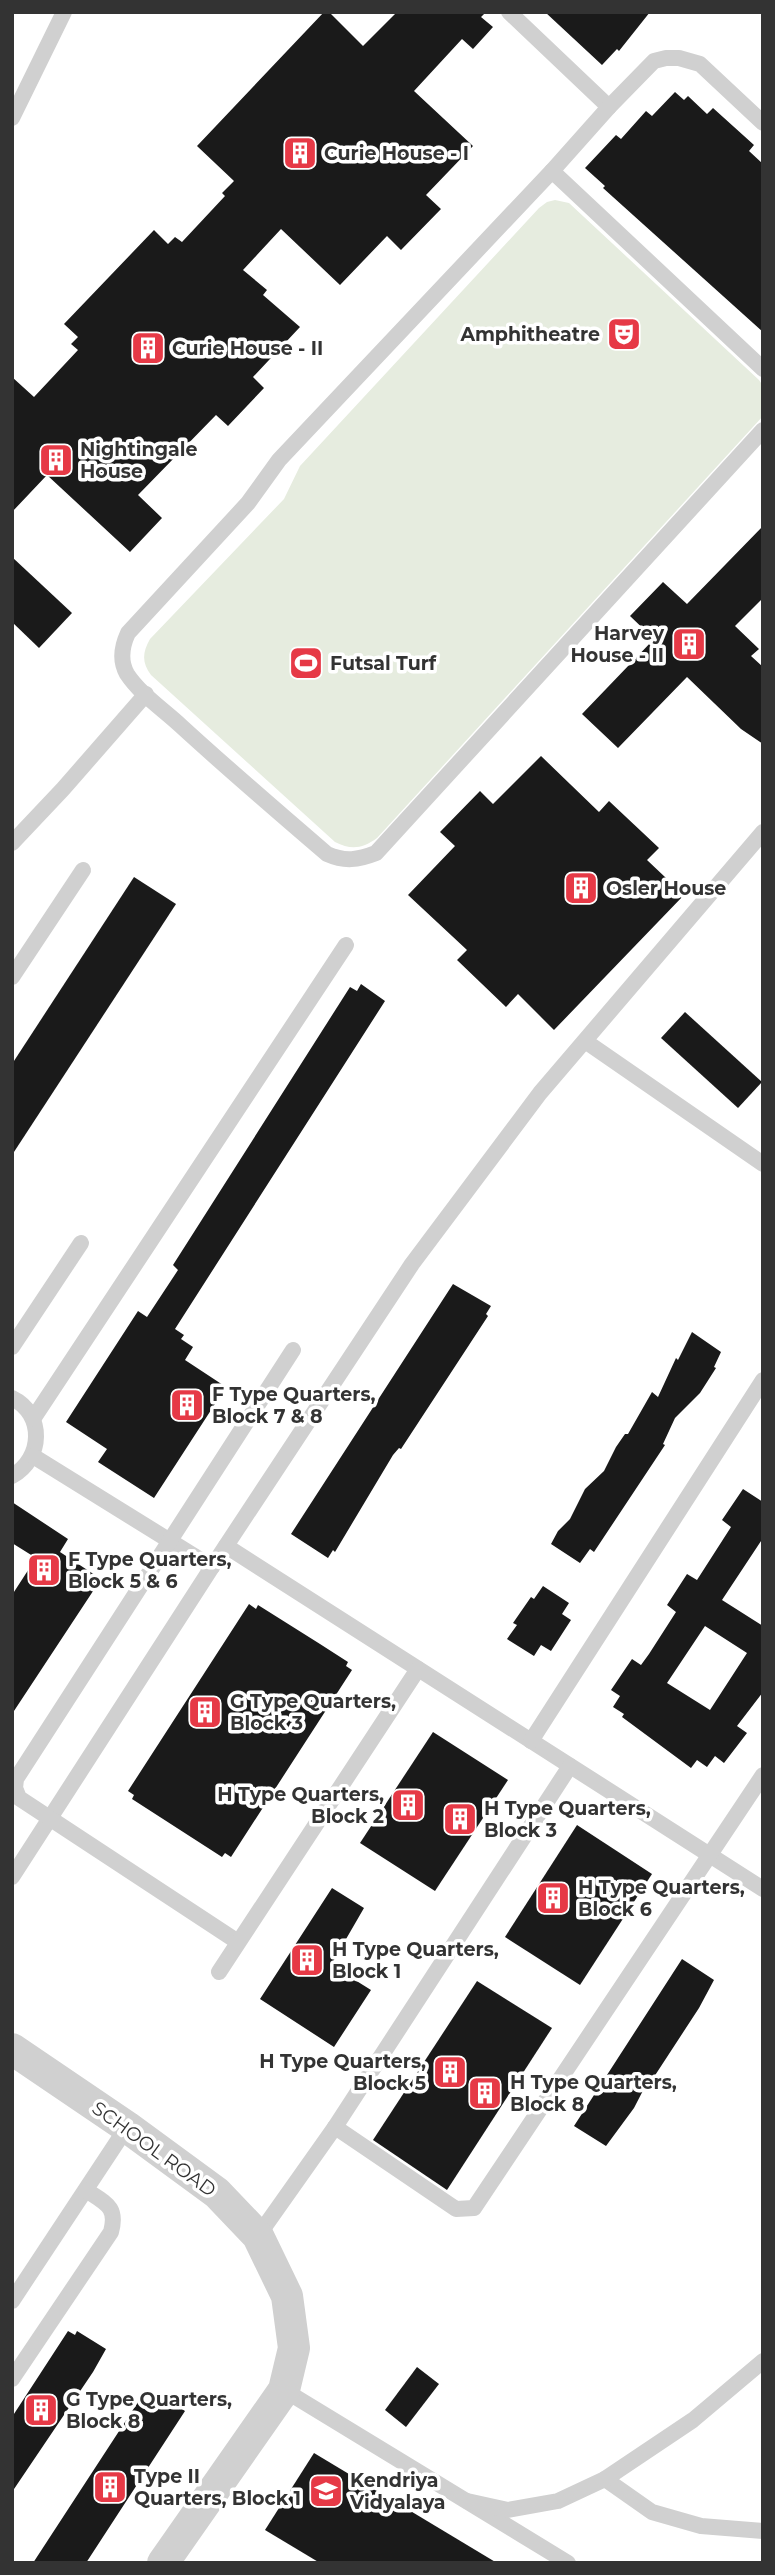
<svg xmlns="http://www.w3.org/2000/svg" width="775" height="2575" viewBox="0 0 775 2575" font-family="Montserrat,sans-serif">
<rect width="100%" height="100%" fill="#fff"/>
<!-- green -->
<path fill="#e6ecdf" d="M555,200L569,203L759,380L763,386V416L377,838C362,849 351,850 335,842L151,675C142,663 142,653 150,639L284,499L300,466L539,208L547,202Z"/>
<!-- building -->
<g fill="#1a1a1a" fill-rule="evenodd">
<path d="M324,12H329L363,46L397,12H486L481,17L493,27L473,49L462,39L414,91L473,146L426,195L441,209L401,250L387,236L340,285L281,229L243,270L267,290L263,295L300,327L253,377L264,388L228,426L216,415L138,495L162,518L130,552L47,475L12,512V377L34,397L78,350L71,344L78,337L64,324L154,230L168,244L175,237L182,242L225,196L222,193L234,181L197,146Z"/>
<path d="M545,12H650L619,51L617,49L602,65Z"/>
<path d="M675,92L684,100L688,96L707,114L713,108L754,145L749,151L763,164V332L603,188L605,186L585,168L616,135L621,139L646,111L652,116Z"/>
<path d="M763,526V598L735,626L759,649L751,656L763,667V744L741,729L687,677L618,748L582,714L654,639L630,616L663,582L687,604Z"/>
<path d="M12,557L72,613L39,648L12,622Z"/>
<path d="M541,756L599,812L609,801L659,848L647,860L684,895L554,1030L518,994L506,1007L457,960L467,950L408,895L455,846L440,832L480,791L493,804Z"/>
<path d="M134,877L176,904L12,1155V1064Z"/>
<path d="M361,984L385,1001L175,1329L184,1335L181,1339L193,1347L185,1360L226,1387L154,1498L98,1462L107,1449L66,1422L138,1311L147,1317L178,1270L173,1265L350,987L357,991Z"/>
<path d="M685,1012L762,1082L738,1108L661,1038Z"/>
<path d="M453,1284L491,1306L486,1314L488,1316L401,1449L399,1448L393,1455L335,1552L333,1550L328,1558L291,1534Z"/>
<path d="M692,1332L721,1352L714,1367L716,1368L700,1393L675,1418L663,1444L665,1445L594,1552L590,1549L580,1563L551,1544L558,1531L570,1519L585,1489L604,1471L616,1447L625,1434H628L652,1392L658,1397L676,1358L678,1360Z"/>
<path d="M743,1489L763,1502V1538L722,1600L763,1626V1692L737,1726L747,1733L724,1763L715,1756L707,1767L697,1760L691,1768L622,1717L624,1714L613,1707L620,1696L611,1690L632,1659L641,1665L649,1654L676,1612L667,1605L687,1574L697,1580L731,1527L722,1520ZM705,1626L747,1653L710,1710L667,1683Z"/>
<path d="M12,1502L68,1539L60,1552L101,1579L12,1714V1595L36,1558L12,1543Z"/>
<path d="M543,1586L569,1603L562,1614L571,1620L551,1651L541,1645L534,1656L507,1639L517,1625L513,1623L531,1597L534,1599Z"/>
<path d="M249,1604L256,1609L258,1605L320,1644L348,1662L346,1666L352,1670L231,1857L225,1853L222,1857L132,1799L134,1795L128,1791Z"/>
<path d="M433,1732L508,1780L435,1891L360,1843Z"/>
<path d="M577,1825L652,1874L580,1985L505,1937Z"/>
<path d="M332,1888L364,1908L331,1965L371,1990L334,2047L260,1999Z"/>
<path d="M682,1959L714,1980L699,2008L652,2080L650,2077L634,2108L606,2146L574,2126Z"/>
<path d="M477,1981L552,2028L447,2190L373,2140Z"/>
<path d="M68,2331L75,2335L77,2331L106,2349L93,2372L12,2492V2417Z"/>
<path d="M417,2367L439,2384L406,2427L385,2410Z"/>
<path d="M159,2394L185,2411L86,2563H33L140,2399L151,2406Z"/>
<path d="M314,2453L497,2563H320L265,2530Z"/>
</g>
<g fill="none" stroke-linecap="round" stroke-linejoin="round">
<!-- service -->
<g stroke="#d0d0d0" stroke-width="16">
<path d="M509,12L609,107"/>
<path d="M12,118L64,12"/>
<path d="M552,171L609,107L654,61L666,58H679L700,64L763,123"/>
<path d="M763,369L552,171L279,460L248,503L128,633C122,646 119,660 127,674C140,694 164,710 181,726C229,770 278,812 327,854C345,862 358,860 376,853L763,430"/>
<path d="M12,843L63,789L146,694"/>
<path d="M12,977L83,870"/>
<path d="M585,1041L763,1164"/>
<path d="M12,1347L81,1243"/>
<path d="M12,1398C45,1414 43,1459 12,1476"/>
<path d="M33,1419L346,945"/>
<path d="M33,1456L212,1567"/>
<path d="M226,1546L763,1889"/>
<path d="M531,1741L763,1380"/>
<path d="M12,1877L212,1567L412,1264L540,1093L763,832"/>
<path d="M238,1942L19,1798L15,1788L16,1779L293,1350"/>
<path d="M219,1972L418,1669"/>
<path d="M335,2127L456,2209L474,2208L763,1775"/>
<path d="M258,2236L335,2127L570,1766"/>
<path d="M12,2301L127,2127"/>
<path d="M12,2379L111,2232C118,2206 105,2203 86,2190"/>
<path d="M284,2390L568,2563"/>
<path d="M605,2479L652,2512L701,2526L763,2531"/>
<path d="M467,2501L508,2510L558,2501L605,2479L693,2420L763,2361"/>
</g>
<!-- minor -->
<path stroke="#d0d0d0" stroke-width="32" d="M12,2049L127,2127L217,2193L258,2236L287,2296L294,2348L284,2390L163,2563"/>
</g>
<!-- icons -->
<defs>
<g id="building-square" transform="scale(1.75)"><rect x="-9" y="-9" width="18" height="18" rx="4" fill="#e63946" stroke="#fff"/><path d="M-4-6H4V6H1V3H-1V6H-4ZM-2.5-4.3h1.7v1.8h-1.7ZM.8-4.3h1.7v1.8H.8ZM-2.5-1h1.7V.8h-1.7ZM.8-1h1.7V.8H.8Z" fill="#fff"/></g>
<g id="theatre-square" transform="scale(1.75)"><rect x="-9" y="-9" width="18" height="18" rx="4" fill="#e63946" stroke="#fff"/><path d="M-5-5.5Q0-4 5-5.5V0Q5 5 0 6Q-5 5-5 0ZM-3.3-2.5H-1v1.5H-3.3ZM1-2.5H3.3v1.5H1ZM-2.8 1Q0 5.5 2.8 1Z" fill="#fff"/></g>
<g id="stadium-square" transform="scale(1.75)"><rect x="-9" y="-9" width="18" height="18" rx="4" fill="#e63946" stroke="#fff"/><path d="M0-5a6.5 5 0 1 0 0 10a6.5 5 0 1 0 0-10ZM-3.5-1.8h7v3.6h-7Z" fill="#fff"/></g>
<g id="school-square" transform="scale(1.75)"><rect x="-9" y="-9" width="18" height="18" rx="4" fill="#e63946" stroke="#fff"/><path d="M0-5L7-2L0 1L-7-2ZM-4 1L0 2.5L4 1V4Q0 6-4 4Z" fill="#fff"/></g>
</defs>
<g fill-rule="evenodd">
<use href="#building-square" x="300" y="153"/>
<use href="#theatre-square" x="624" y="334"/>
<use href="#building-square" x="148" y="348"/>
<use href="#building-square" x="56" y="460"/>
<use href="#building-square" x="689" y="644"/>
<use href="#stadium-square" x="306" y="663"/>
<use href="#building-square" x="581" y="888"/>
<use href="#building-square" x="187" y="1405"/>
<use href="#building-square" x="44" y="1570"/>
<use href="#building-square" x="205" y="1712"/>
<use href="#building-square" x="408" y="1805"/>
<use href="#building-square" x="460" y="1819"/>
<use href="#building-square" x="553" y="1898"/>
<use href="#building-square" x="307" y="1960"/>
<use href="#building-square" x="450" y="2072"/>
<use href="#building-square" x="485" y="2093"/>
<use href="#building-square" x="41" y="2410"/>
<use href="#building-square" x="110" y="2487"/>
<use href="#school-square" x="326" y="2491"/>
</g>
<g text-anchor="middle" dominant-baseline="central" stroke-width="7" stroke-linejoin="round" paint-order="stroke">
<!-- poi labels -->
<g font-size="19" font-weight="bold" fill="#333" stroke="#fff" text-anchor="start">
<text x="324" y="153">Curie House - I</text>
<text x="600" y="334" text-anchor="end">Amphitheatre</text>
<text x="172" y="348">Curie House - II</text>
<text x="80" y="449">Nightingale<tspan x="80" dy="22">House</tspan></text>
<text x="664" y="633" text-anchor="end">Harvey<tspan x="664" dy="22">House - II</tspan></text>
<text x="330" y="663">Futsal Turf</text>
<text x="606" y="888">Osler House</text>
<text x="212" y="1394">F Type Quarters,<tspan x="212" dy="22">Block 7 &amp; 8</tspan></text>
<text x="68" y="1559">F Type Quarters,<tspan x="68" dy="22">Block 5 &amp; 6</tspan></text>
<text x="230" y="1701">G Type Quarters,<tspan x="230" dy="22">Block 3</tspan></text>
<text x="384" y="1794" text-anchor="end">H Type Quarters,<tspan x="384" dy="22">Block 2</tspan></text>
<text x="484" y="1808">H Type Quarters,<tspan x="484" dy="22">Block 3</tspan></text>
<text x="578" y="1887">H Type Quarters,<tspan x="578" dy="22">Block 6</tspan></text>
<text x="332" y="1949">H Type Quarters,<tspan x="332" dy="22">Block 1</tspan></text>
<text x="426" y="2061" text-anchor="end">H Type Quarters,<tspan x="426" dy="22">Block 5</tspan></text>
<text x="510" y="2082">H Type Quarters,<tspan x="510" dy="22">Block 8</tspan></text>
<text x="66" y="2399">G Type Quarters,<tspan x="66" dy="22">Block 8</tspan></text>
<text x="134" y="2476">Type II<tspan x="134" dy="22">Quarters, Block 1</tspan></text>
<text x="350" y="2480">Kendriya<tspan x="350" dy="22">Vidyalaya</tspan></text>
</g>
<!-- street labels -->
<g font-size="19" fill="#333" stroke="#fff">
<text transform="translate(154 2149) rotate(36)">SCHOOL ROAD</text>
</g>
</g>
<!-- border -->
<rect width="775" height="2575" fill="none" stroke="#333333" stroke-width="28"/>
</svg>
